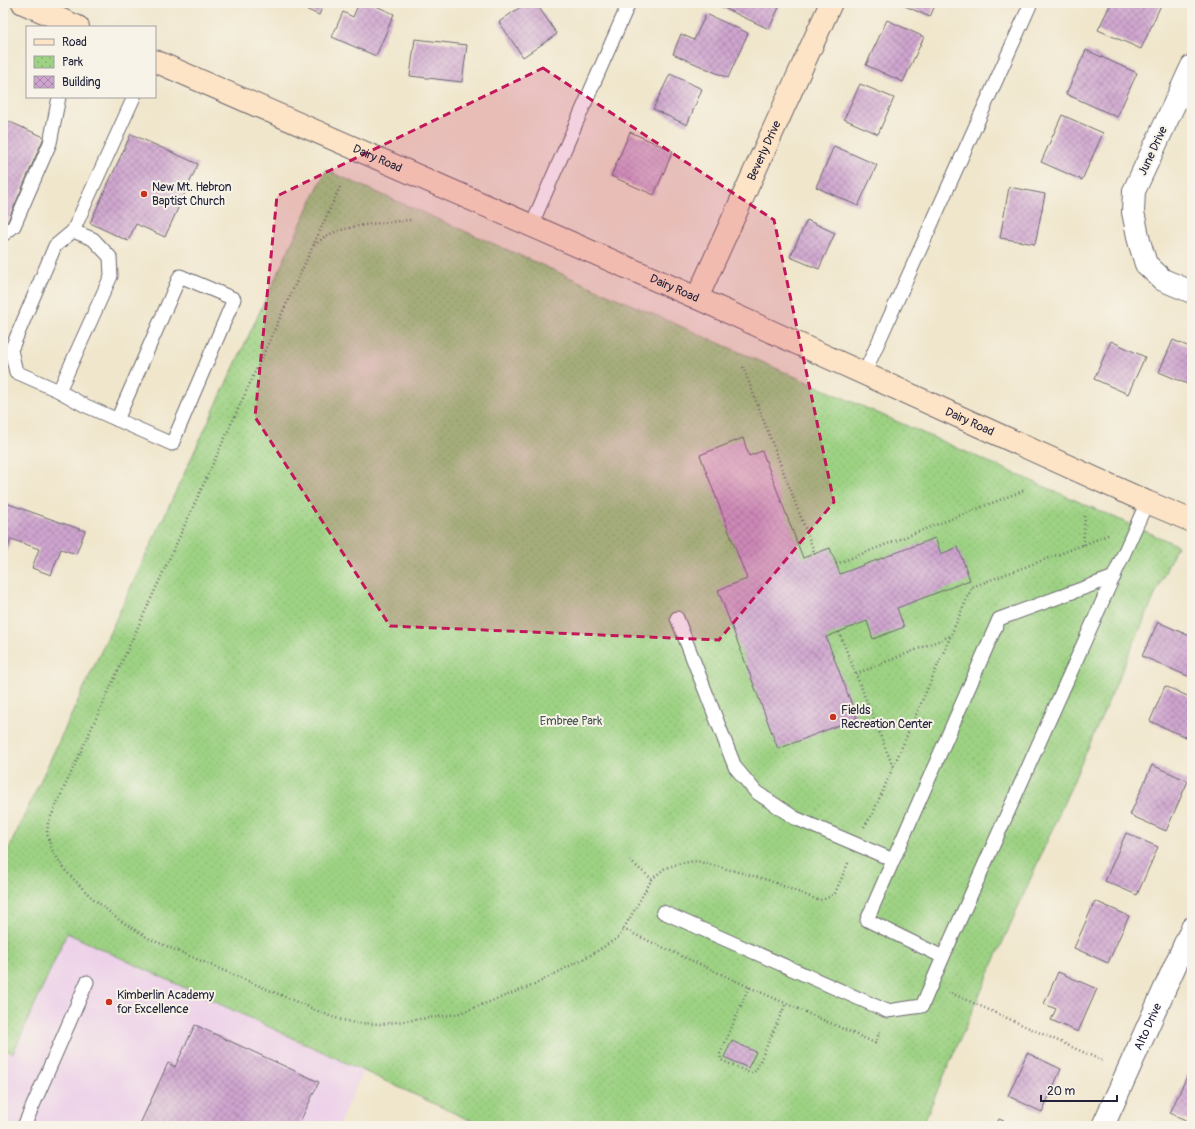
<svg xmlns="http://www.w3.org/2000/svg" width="1195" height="1129" viewBox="0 0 1195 1129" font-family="Pangolin,sans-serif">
<defs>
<pattern id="park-dots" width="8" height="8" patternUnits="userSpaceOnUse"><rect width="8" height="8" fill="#9dd283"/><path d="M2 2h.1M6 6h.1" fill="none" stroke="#87b472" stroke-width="1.8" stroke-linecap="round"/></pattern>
<pattern id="building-cross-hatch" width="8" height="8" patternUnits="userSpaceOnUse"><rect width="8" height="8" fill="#cfa5cf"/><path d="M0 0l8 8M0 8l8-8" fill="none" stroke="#a886a9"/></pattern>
</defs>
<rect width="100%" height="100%" fill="#f7f3e8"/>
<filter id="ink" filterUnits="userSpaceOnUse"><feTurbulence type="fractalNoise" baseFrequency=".025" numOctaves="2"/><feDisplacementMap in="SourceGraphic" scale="8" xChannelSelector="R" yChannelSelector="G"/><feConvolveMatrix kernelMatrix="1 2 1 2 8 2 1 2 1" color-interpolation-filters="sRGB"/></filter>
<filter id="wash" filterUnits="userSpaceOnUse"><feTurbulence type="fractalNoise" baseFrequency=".012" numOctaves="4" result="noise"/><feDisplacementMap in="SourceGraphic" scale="16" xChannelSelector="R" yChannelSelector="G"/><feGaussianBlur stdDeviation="0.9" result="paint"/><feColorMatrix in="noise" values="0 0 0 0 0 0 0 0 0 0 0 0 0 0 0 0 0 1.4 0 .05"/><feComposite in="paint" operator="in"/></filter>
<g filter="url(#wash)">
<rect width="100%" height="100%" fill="#f0e6cc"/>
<!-- built -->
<path fill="#edd1e9" d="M3,905L67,933L363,1071L338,1126H3Z"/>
<!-- park -->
<path fill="url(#park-dots)" stroke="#607a5f" d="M326,170L1177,545L922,1126H482L67,933L13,1053L3,1049V861Z"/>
<g id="blocks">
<!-- building -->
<g fill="url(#building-cross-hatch)">
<path d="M292,3H324L319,15Z"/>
<path d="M359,3H369L394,14L376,56L332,37L343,12L353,17Z"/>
<path d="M526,3H536L557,34L523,57L499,22Z"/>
<path d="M713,3H781L769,29Z"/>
<path d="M898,3H936L930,17Z"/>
<path d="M1111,3H1156L1161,5L1141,49L1098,30Z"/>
<path d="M706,14L748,33L728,78L673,54L681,34L694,40Z"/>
<path d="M887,20L924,37L903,82L866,65Z"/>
<path d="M415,39L467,45L462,82L410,76Z"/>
<path d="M1086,50L1137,73L1117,117L1066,94Z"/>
<path d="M670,74L702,89L687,125L653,109Z"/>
<path d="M860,84L894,98L878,134L844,119Z"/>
<path d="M1062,115L1103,133L1082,180L1041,162Z"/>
<path d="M3,119L44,137L7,223L3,221Z"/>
<path d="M630,132L673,151L654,195L611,176Z"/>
<path d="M131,134L198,164L165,237L136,224L128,241L90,223Z"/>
<path d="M834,146L877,165L858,206L816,187Z"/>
<path d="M1009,187L1045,194L1035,244L1000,238Z"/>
<path d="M807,220L835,233L819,269L790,257Z"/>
<path d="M1173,340L1192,348V386L1159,372Z"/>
<path d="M1111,341L1145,357L1128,394L1094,379Z"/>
<path d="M743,438L749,456L762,451L803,558L830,548L840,574L935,538L941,554L958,547L970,580L897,608L904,627L873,639L867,621L826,637L857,718L778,749L718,590L747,579L700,455Z"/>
<path d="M3,502L85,531L76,554L61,549L51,575L32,568L39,549L11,539L3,560Z"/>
<path d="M1158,622L1192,637V678L1142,656Z"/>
<path d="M1165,686L1192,698V740L1150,721Z"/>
<path d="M1152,765L1188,781L1166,831L1130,815Z"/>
<path d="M1126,833L1158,847L1137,895L1105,881Z"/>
<path d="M1095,901L1129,916L1108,963L1074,948Z"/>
<path d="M1058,972L1097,989L1078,1032L1051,1020L1056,1009L1044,1004Z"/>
<path d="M195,1025L319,1082L298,1126H239L228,1121L226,1126H139L168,1063L175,1067Z"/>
<path d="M732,1041L756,1052L748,1068L724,1057Z"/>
<path d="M1027,1053L1061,1069L1042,1112L1008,1096Z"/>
<path d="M1190,1070L1192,1071V1123L1170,1113Z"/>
<path d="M999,1119L1015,1126H996Z"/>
</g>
</g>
</g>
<g filter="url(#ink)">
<use href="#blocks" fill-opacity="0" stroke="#6a676e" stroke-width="1"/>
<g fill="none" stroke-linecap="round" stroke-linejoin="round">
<!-- lane casing -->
<g stroke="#6a676e" stroke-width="15">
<g id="lane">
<path d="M531,226L629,3"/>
<path d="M3,235L14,226L50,143L59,97"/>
<path d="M864,374L1031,3"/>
<path d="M59,391L111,276L110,257L93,239L73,231"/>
<path d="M117,420L180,276L234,299L172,444L84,405L59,391L16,372L11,350L55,246L73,231L134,97"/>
<path d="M677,618L735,767L756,792L795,818L893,860"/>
<path d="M663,912L887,1011L922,1006L943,957L1147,502"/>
<path d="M943,957L867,920L999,619L1114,577"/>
<path d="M24,1126L87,982"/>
</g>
</g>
<!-- street casing -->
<g stroke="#6a676e" stroke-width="24">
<g id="street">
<path d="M1192,66L1134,191L1133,212L1139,241L1146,264L1163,280L1192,292"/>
<path id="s1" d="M1103,1126L1192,928"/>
</g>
</g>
<!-- secondary casing -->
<g stroke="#6a676e" stroke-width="24">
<g id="secondary">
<path d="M23,3L78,27"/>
<path id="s2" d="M155,61L697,298L1147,502L1192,521"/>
<path id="s3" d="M697,298L831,3"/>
</g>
</g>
<!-- path -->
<g stroke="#6a676e" stroke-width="2.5" stroke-dasharray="1 3" stroke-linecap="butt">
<path d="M340,187L48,823L47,834L52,850L65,870L89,895L119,920L150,939L332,1017L354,1023L381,1024L451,1015L460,1013L534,985L594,953L619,937L652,879"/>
<path d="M314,245C317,243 321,240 324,237C348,224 384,223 411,220"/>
<path d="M743,367L815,554"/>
<path d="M1083,545L1085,516"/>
<path d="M836,564L1025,490"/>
<path d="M839,632L893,767"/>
<path d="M856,674L950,636"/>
<path d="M864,827L873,813L972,587L1083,545L1110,534"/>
<path d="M630,861L652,879L665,868L681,863L697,861L768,880L818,900C824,900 830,897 835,893L849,861"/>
<path d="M623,929L749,987L875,1043L881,1029"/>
<path d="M749,987L720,1054L721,1060L750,1073H753L756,1070L786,1003"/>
<path d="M948,993L949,992L1103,1061"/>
</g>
<!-- lane -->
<use href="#lane" stroke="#fff" stroke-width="13"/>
<!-- street -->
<use href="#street" stroke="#fff" stroke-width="22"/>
<!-- secondary -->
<use href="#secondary" stroke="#fee4c6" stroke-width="22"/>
</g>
</g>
<!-- marked area -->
<path fill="#c2185b" fill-opacity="0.2" stroke="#c2185b" stroke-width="3" stroke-dasharray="8 5" stroke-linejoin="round" d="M543,68L774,220L834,502L719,640L390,626L255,417L277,196Z"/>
<!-- markers -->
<g fill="#c8321e" stroke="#f7f3e8" stroke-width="1.5">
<circle cx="144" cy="194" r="4"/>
<circle cx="833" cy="717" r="4"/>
<circle cx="109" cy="1002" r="4"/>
</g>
<g text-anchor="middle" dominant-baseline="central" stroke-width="4" stroke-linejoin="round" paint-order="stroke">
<!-- street labels -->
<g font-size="12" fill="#22223b" stroke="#f7f3e8">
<text stroke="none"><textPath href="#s3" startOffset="162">Beverly Drive</textPath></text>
<text transform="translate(1153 151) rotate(-65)">June Drive</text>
<text stroke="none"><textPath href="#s2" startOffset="243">Dairy Road</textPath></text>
<text stroke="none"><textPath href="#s2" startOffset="567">Dairy Road</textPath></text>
<text stroke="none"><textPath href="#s2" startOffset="891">Dairy Road</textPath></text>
<text stroke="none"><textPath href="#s1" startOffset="109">Alto Drive</textPath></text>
</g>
<!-- poi labels -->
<g font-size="12" fill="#22223b" stroke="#f7f3e8" text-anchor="start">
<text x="152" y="187">New Mt. Hebron<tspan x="152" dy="14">Baptist Church</tspan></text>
<text x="841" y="710">Fields<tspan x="841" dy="14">Recreation Center</tspan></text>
<text x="117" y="995">Kimberlin Academy<tspan x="117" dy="14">for Excellence</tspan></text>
</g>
<!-- park labels -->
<g font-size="12" fill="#475751" stroke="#f7f3e8">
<text x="571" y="721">Embree Park</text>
</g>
</g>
<!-- margin -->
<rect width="1195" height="1129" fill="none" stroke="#f7f3e8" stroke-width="16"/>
<!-- legend -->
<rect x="26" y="26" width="130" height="72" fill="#f7f3e8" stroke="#a29fa3"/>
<rect x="34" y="39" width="20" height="6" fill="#fee4c6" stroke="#a29fa3"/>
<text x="62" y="46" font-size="12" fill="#22223b">Road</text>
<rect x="34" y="56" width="20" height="12" fill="url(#park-dots)" stroke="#a29fa3"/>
<text x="62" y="66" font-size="12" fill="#22223b">Park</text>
<rect x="34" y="76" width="20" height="12" fill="url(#building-cross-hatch)" stroke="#a29fa3"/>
<text x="62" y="86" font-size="12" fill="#22223b">Building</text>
<!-- scale -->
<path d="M1041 1095v6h76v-6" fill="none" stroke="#22223b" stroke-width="2"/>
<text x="1047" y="1095" font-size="12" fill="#22223b" stroke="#f7f3e8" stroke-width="3" paint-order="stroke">20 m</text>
</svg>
